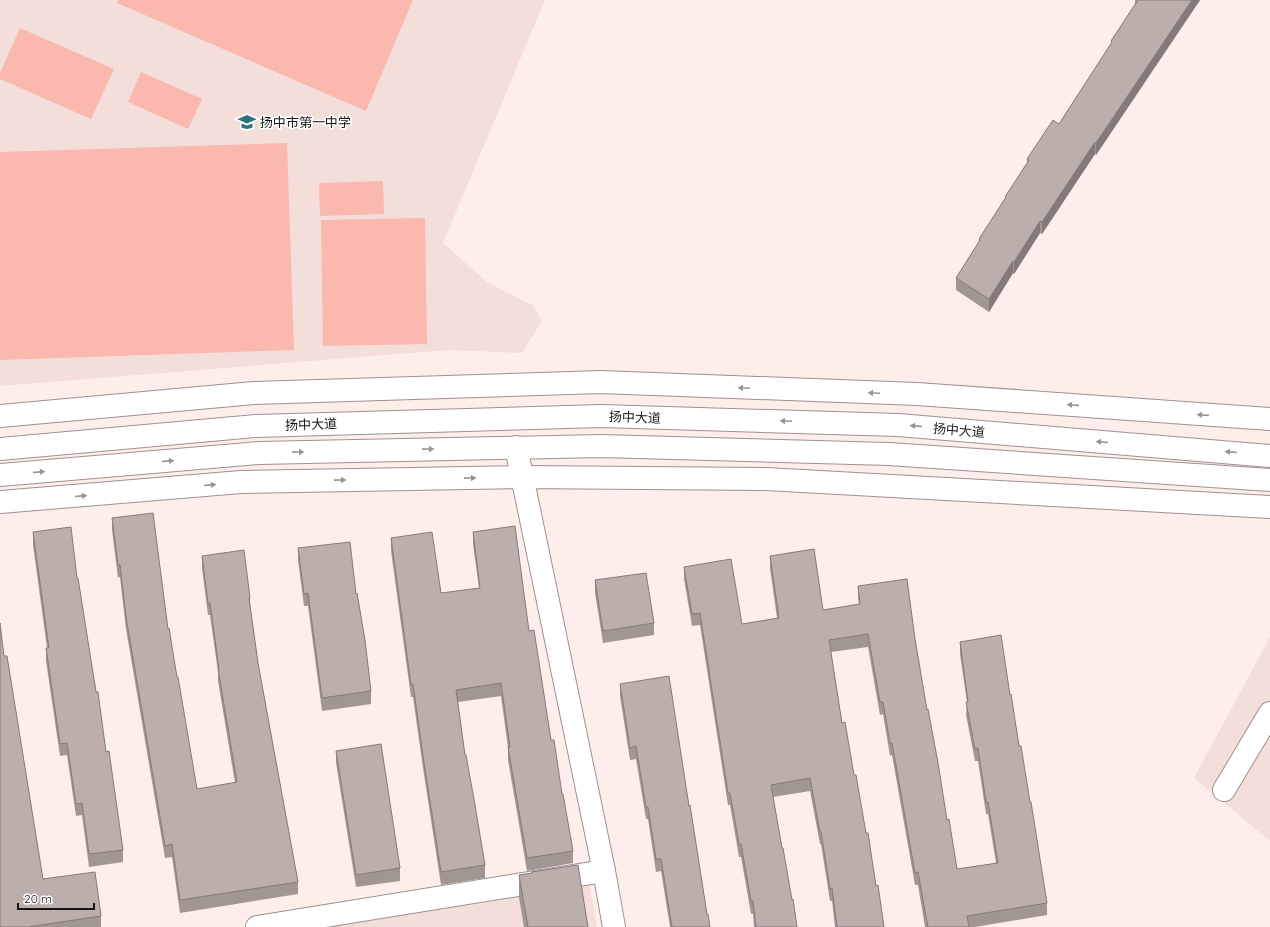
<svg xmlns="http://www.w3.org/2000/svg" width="1270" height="927" viewBox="0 0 1270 927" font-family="Quicksand,'Noto Sans SC',sans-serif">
<rect width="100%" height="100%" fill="#fdeeec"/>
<!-- built -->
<g fill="#f4deda">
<path d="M0,0H545L443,243L487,282L534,306L542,321L522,353L448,350L0,386Z"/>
<path d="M1270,637V841L1194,778Z"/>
<path d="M589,882L597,927H310Z"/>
</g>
<!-- green -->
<g fill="#fbb8af">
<path d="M118,0H413L366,111L117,3Z"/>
<path d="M20,28L114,69L91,119L0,79V73Z"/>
<path d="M141,72L202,99L188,129L128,102Z"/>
<path d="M287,143L294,350L0,360V152Z"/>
<path d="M383,181L384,214L320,216L319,183Z"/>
<path d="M425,218L427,344L323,346L321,220Z"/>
</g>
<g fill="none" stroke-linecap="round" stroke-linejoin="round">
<!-- minor casing -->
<g stroke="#9e918f" stroke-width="24">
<g id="minor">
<path d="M0,416L254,393L601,382L917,394L1270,419"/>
<path d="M516,447L604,871L614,927"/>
<path d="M0,502L241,482L522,477L766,479L1270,507"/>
<path d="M1224,790L1270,713"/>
<path d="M257,927L604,871"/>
</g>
</g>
<!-- major casing -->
<g stroke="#9e918f" stroke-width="24">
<g id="major">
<path d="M0,449L256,426L601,416L898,425L1270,456"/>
<path d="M0,475L259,453L601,446L889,454L1270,480"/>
</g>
</g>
<!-- minor -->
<use href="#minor" stroke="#fff" stroke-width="22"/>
<!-- major -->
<use href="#major" stroke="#fff" stroke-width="22"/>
</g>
<!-- wall -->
<g fill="#a29693">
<path d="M1135,0H1200L1096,155L1095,154L1042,234L1040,233L1014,274L1013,273L989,312L956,290V278L979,242V239L1005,199V197L1027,163V159L1059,124L1111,44V41L1135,4Z"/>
<path d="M112,518L168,629L197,789L235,783L218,681V672L210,615H208L202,568V556L250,598V605L258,663L298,882V894L180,913L172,857L165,858L126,629L120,577L118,578L112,530Z"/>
<path d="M33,532L77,578L123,850V862L89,867L82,815L76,816L67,755L60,756L46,661V648H47L33,545Z"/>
<path d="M473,532L529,631L573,851V863L527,871L508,760V748L501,696L458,702L465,755L485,865V878L441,885L423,768L413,697H411L391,551V538L441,593L479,588L473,544Z"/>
<path d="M298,548L356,594L371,691V704L322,711L308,606H304L298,560Z"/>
<path d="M770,556L823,610L859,604L858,598V586L915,639L927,710L947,820L957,869L996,863L988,814H986L978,761H975L966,715L967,702L960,654V642L1010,695L1030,802L1047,903V915L975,927H925L918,885H915L892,755L890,756L883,714L880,715L868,647L831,652L842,723L854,775L876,886L884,927H835L832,901H830L821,844H820L810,791L773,797L782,848L797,927H754L753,914H751L741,857H739L730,805H728L700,625L692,626L684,579V567L742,624L777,618L770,568Z"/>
<path d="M595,580L654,623V635L603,643L595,593Z"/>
<path d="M4,656L43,879L101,916V927H0Z"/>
<path d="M620,684L689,806L707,914L710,927H670L661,871L656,872L648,819H646L636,759L630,760L620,696Z"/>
<path d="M336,751L400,868V881L356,887L336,763Z"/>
<path d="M519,875L588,927H524L519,898Z"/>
</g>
<!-- shaded-wall -->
<g fill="#847a78">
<path d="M1192,0H1200L1096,155V143Z"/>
<path d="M1095,142V154L1042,234V222Z"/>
<path d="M1040,221V233L1014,274V262Z"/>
<path d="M1013,261V273L989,312V299Z"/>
</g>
<!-- building -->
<g fill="#bcaeab" stroke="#847a78">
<path d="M1138,0H1192L1096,143L1095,142L1042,222L1040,221L1014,262L1013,261L989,299L956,278L980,240L979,239L1006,197H1005L1029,160L1027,159L1053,120L1059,124L1112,42L1111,41Z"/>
<path d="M153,513L168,629L169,628L177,677H178L197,789L237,782L218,669H219L210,603H208L202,556L244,550L250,598H249L258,663L298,882L180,900L172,844L165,846L126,617L120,565H118L112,518Z"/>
<path d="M515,526L529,631L534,630L551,740H554L562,794H563L573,851L527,858L508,747H510L501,683L456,690L465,755H466L475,805L485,865L441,872L423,756L413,684L411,685L391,538L432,532L441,593L480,588L473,532Z"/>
<path d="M71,527L77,578H78L96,692H98L106,752L109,751L123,850L89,854L82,803L76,804L67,743L60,744L46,648H49L33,532Z"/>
<path d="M350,542L356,594L357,593L365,640L371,691L322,698L308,593L304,594L298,548Z"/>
<path d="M814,549L823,610L860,604L858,586L907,579L915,639L927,710L928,709L938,763L947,820L949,819L957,869L998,863L988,802H986L978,748L975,749L966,702H968L960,642L1001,635L1010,695L1011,694L1019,746H1021L1030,802H1031L1047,903L967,916L969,927H928L918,872L915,873L892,743H890L883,702H880L868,634L829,640L842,723L845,722L854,775H856L866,833H868L876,886L878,885L884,927H837L832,888L830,889L821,832H820L810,778L771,785L782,848H783L792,900L793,899L797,927H756L753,901H751L741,844H739L730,793H728L700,613L692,614L684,567L731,559L742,624L779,618L770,556Z"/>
<path d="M646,573L654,623L603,631L595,580Z"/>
<path d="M0,623L4,656H7L43,879L95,872L101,916L28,927H0Z"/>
<path d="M669,676L689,806L690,805L707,914H708L710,927H672L661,859H656L648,807H646L636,746L630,748L620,684Z"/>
<path d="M381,744L400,868L356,875L336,751Z"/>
<path d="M578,865L588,927H528L519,875L532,873L531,872Z"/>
</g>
<!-- one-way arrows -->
<defs><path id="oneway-solid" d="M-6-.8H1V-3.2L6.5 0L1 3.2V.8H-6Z"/></defs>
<g fill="#979594">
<use href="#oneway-solid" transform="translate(744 388) rotate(-178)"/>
<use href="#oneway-solid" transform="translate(874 393) rotate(-178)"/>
<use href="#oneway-solid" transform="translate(1073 405) rotate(-176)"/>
<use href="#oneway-solid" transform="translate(1203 415) rotate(-176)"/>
<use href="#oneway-solid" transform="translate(786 421) rotate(-178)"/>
<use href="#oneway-solid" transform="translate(916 426) rotate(-175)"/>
<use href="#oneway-solid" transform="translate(1102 442) rotate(-175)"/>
<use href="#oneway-solid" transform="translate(428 449) rotate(-1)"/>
<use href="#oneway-solid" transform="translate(298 452) rotate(-1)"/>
<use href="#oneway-solid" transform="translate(1231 452) rotate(-175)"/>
<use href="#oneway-solid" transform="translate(168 461) rotate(-5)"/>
<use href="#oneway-solid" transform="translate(39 472) rotate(-5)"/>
<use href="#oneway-solid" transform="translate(470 478) rotate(-1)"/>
<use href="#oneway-solid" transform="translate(340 480) rotate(-1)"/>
<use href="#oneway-solid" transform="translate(210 485) rotate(-5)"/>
<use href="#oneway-solid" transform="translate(81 496) rotate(-5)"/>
</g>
<!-- icons -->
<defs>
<g id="school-bare" transform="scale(1.38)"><path d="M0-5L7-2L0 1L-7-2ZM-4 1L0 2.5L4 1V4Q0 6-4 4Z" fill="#2b747e" stroke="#fff" stroke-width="2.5" paint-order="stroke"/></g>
</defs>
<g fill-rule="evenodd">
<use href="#school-bare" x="247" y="122"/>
</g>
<g text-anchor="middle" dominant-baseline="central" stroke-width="3" stroke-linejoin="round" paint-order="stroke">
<!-- poi labels -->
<g font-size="13" fill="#181312" stroke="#fff" text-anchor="start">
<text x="260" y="122">扬中市第一中学</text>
</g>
<!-- street labels -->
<g font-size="13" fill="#181312" stroke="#fff">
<text transform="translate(635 417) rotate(2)">扬中大道</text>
<text transform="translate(311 424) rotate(-2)">扬中大道</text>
<text transform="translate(959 430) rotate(5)">扬中大道</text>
</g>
</g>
<!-- scale -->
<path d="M18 903v6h76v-6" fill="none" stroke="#181312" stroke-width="2"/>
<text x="24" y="903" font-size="12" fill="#181312" stroke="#ffffff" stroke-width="3" paint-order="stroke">20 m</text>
</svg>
